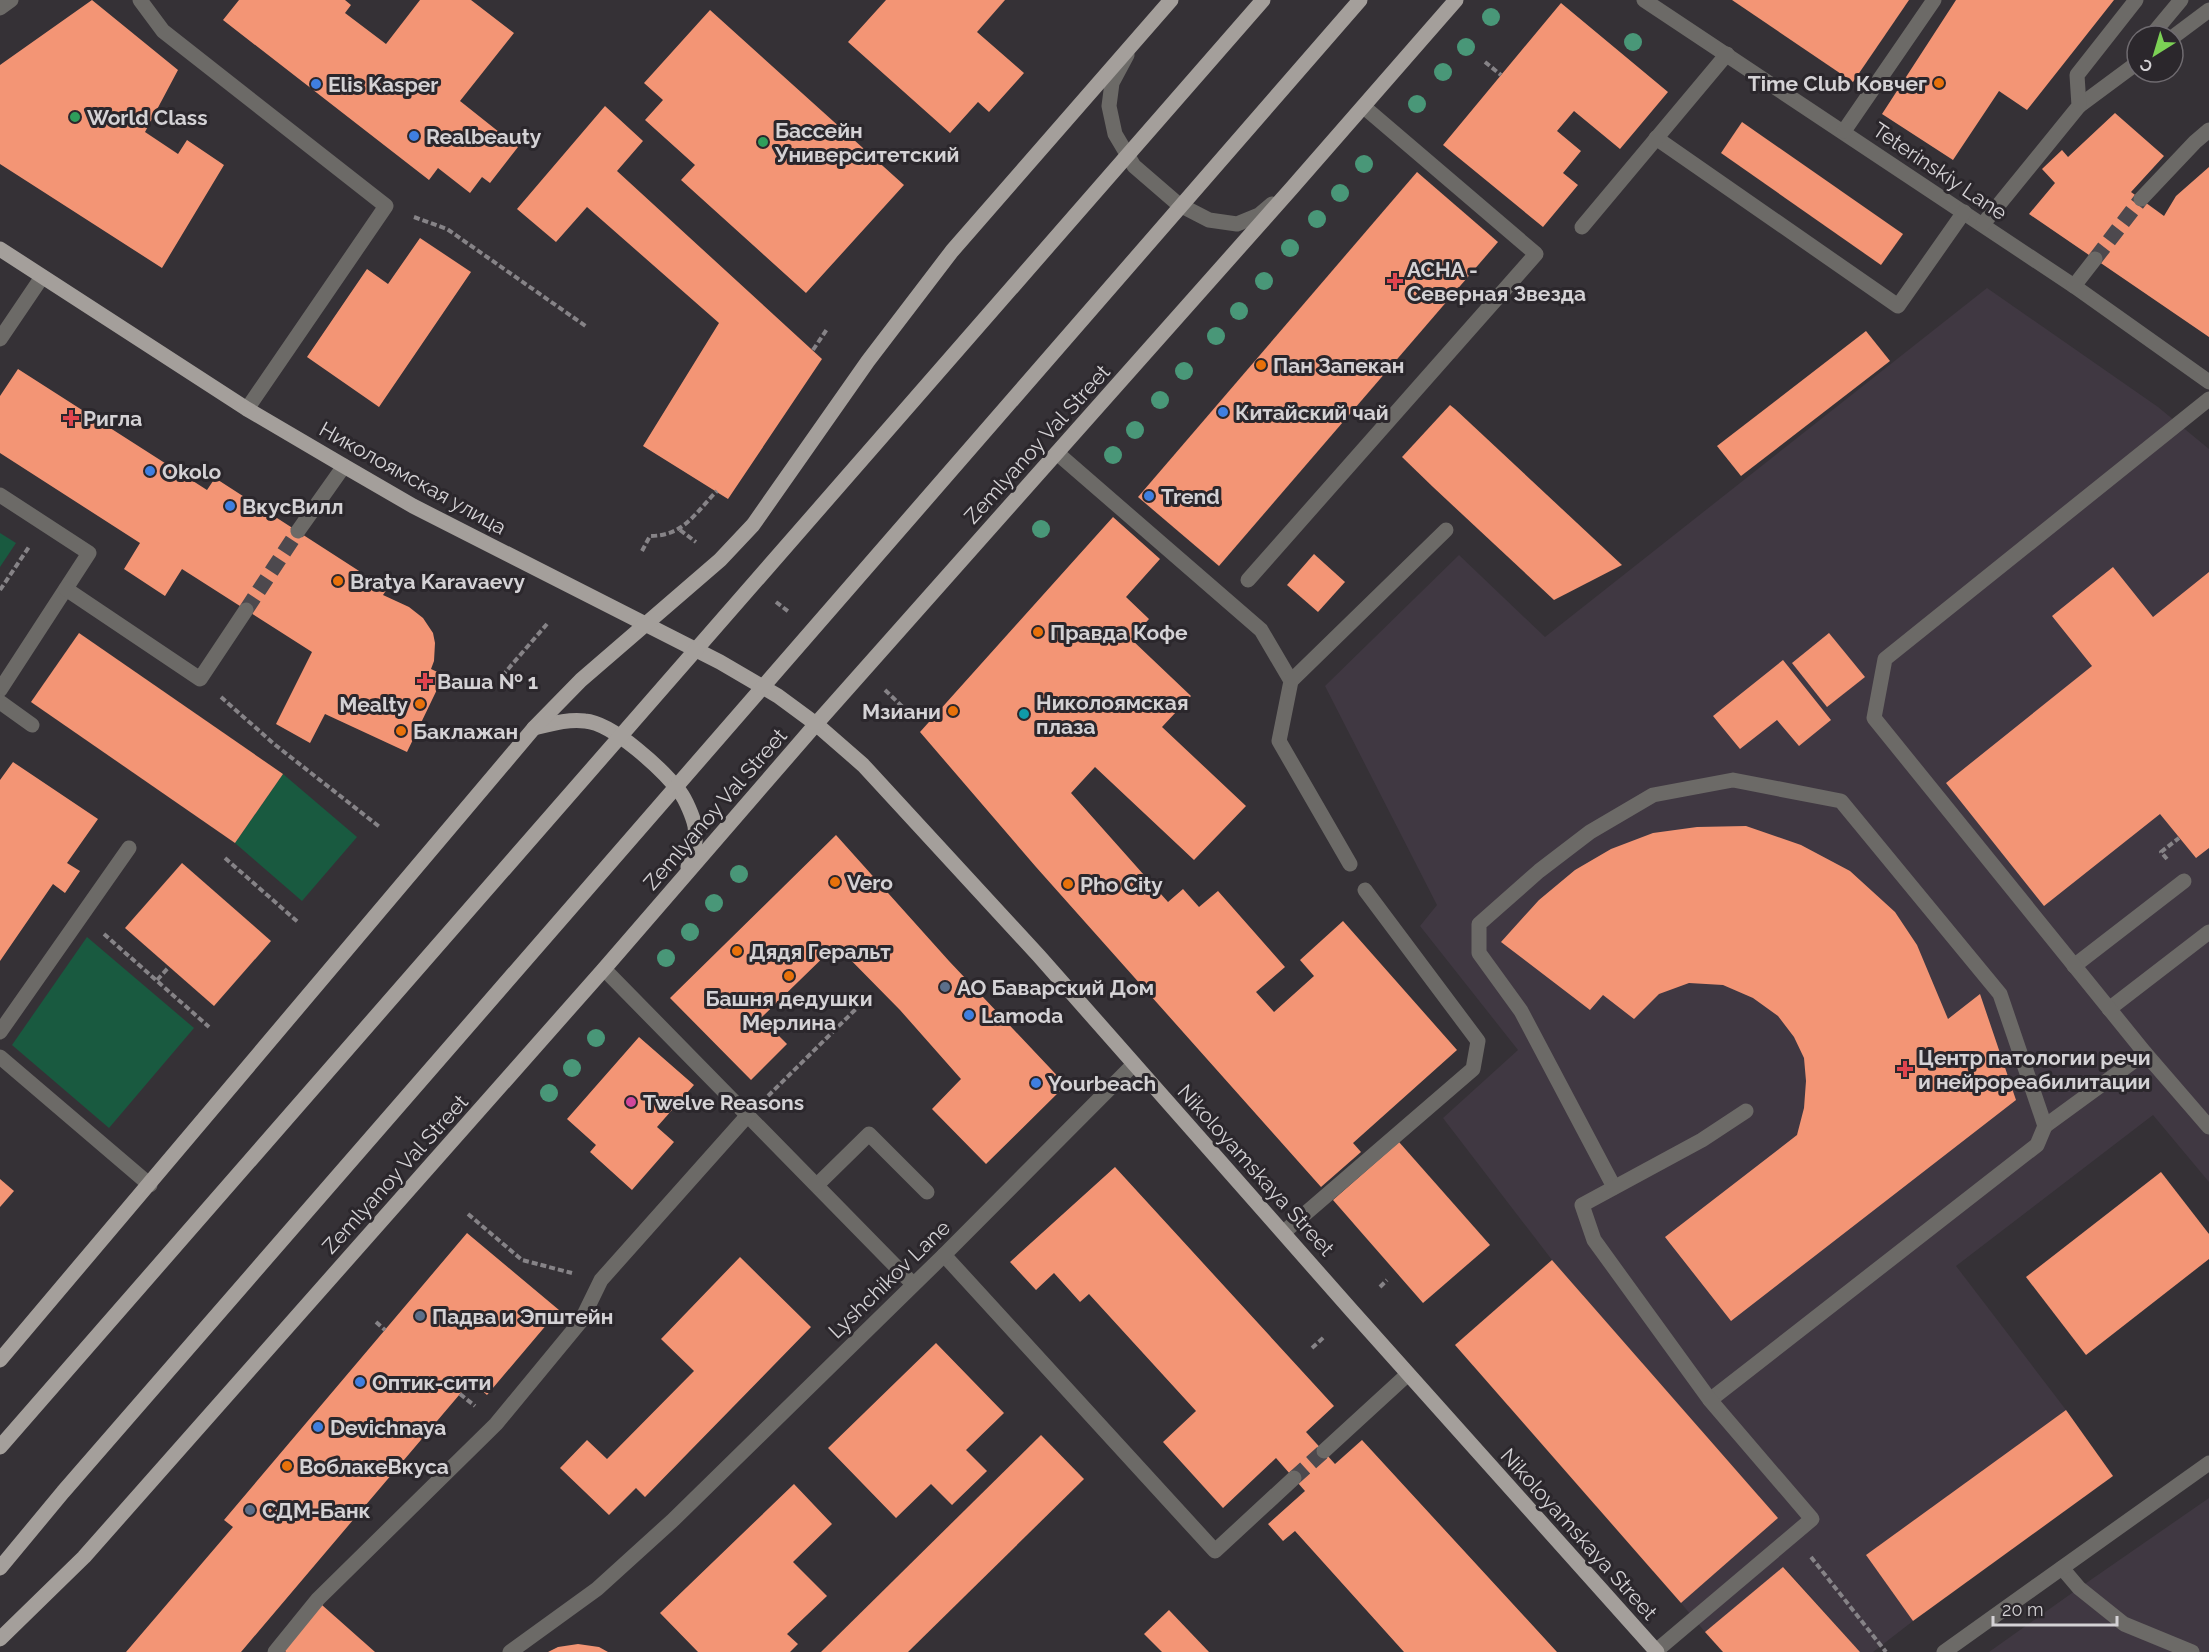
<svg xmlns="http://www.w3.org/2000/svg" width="2209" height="1652" viewBox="0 0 2209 1652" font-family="Raleway,sans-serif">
<rect width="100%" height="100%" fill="#353136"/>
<!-- built -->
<g fill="#403842">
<path d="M1987,288L2158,407L2209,449V1182L2153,1115L1956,1266L2066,1410L1866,1555L1913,1621L1873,1652H1860L1784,1567L1705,1632L1681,1603L1778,1518L1552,1260L1443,1118L1518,1050L1420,926L1437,905L1325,686L1459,555L1545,637Z"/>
<path d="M2209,1498V1652H1989L2079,1588Z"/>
</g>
<!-- green -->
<g fill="#195a40">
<path d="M0,533L16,543L0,567Z"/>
<path d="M283,774L357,837L302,901L235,843Z"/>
<path d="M87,937L194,1028L109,1128L12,1045Z"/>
</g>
<!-- building -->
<g fill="#f39575">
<path d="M92,0L178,70L145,132L178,154L187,140L224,165L162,268L0,164V65Z"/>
<path d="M239,0H345L351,5L345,13L386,44L420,0H471L514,33L460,101L518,147L490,183L482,177L470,193L438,168L429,180L223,20Z"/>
<path d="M886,0H1005L977,32L1024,73L989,112L978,102L950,133L848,42Z"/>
<path d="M1732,0H1909L1853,82Z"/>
<path d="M1956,0H2114L2027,110L1999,91L1953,160L1882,114Z"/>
<path d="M1561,3L1668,92L1620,149L1574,111L1557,131L1581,151L1563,173L1578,185L1543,227L1443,145Z"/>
<path d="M710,10L904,185L806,293L681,180L695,165L645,120L663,100L644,83Z"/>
<path d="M605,106L643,141L617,171L822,359L728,499L643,446L719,323L587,207L556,242L517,209Z"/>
<path d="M2115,113L2164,156L2131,192L2164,216L2176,196L2209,167V337L2029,214L2055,183L2042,169L2062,150L2068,157Z"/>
<path d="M1742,122L1903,234L1881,265L1721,153Z"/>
<path d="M1417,172L1498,242L1219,566L1138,497Z"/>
<path d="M420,238L471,272L379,407L307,357L367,269L388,284Z"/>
<path d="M1866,331L1890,361L1741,476L1717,446Z"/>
<path d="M18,369L207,490L215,478L387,589L383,595L409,607L423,618L433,633L435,643L434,661L431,669L444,675L407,752L325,714L310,743L276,724L312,652L182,569L165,596L124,569L140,543L0,453V396Z"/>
<path d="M1450,405L1455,409L1622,565L1554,600L1433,487L1402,457Z"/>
<path d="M1113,517L1160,559L1126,597L1149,619L1131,639L1191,696L1162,727L1246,806L1194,860L1095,767L1071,793L1168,902L1183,889L1199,907L1218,891L1285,967L1256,992L1274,1012L1314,976L1300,960L1343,921L1457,1050L1353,1143L1361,1152L1321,1187L1036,867L920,732Z"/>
<path d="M1314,554L1345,582L1318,612L1287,585Z"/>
<path d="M2113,567L2153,617L2209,572V848L2196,858L2160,814L2044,906L1946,783L2092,666L2052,616Z"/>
<path d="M79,633L283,774L235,843L31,702Z"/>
<path d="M1829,633L1865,677L1827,707L1792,663Z"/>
<path d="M1783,660L1831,720L1799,746L1777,720L1740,749L1713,716Z"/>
<path d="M13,762L98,819L67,863L80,871L65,893L53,884L0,961V780Z"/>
<path d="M1746,826L1801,845L1850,871L1895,912L1917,945L1948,1019L1980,994L2016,1100L1731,1321L1665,1237L1797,1135L1804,1108L1806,1081L1804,1058L1794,1037L1778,1016L1753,998L1723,985L1689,983L1659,994L1634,1019L1603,995L1590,1010L1501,942L1539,900L1575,870L1611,849L1653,833L1697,827Z"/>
<path d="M836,835L949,961L1066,1085L986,1164L932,1109L961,1079L900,1010L836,945L761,1018L787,1044L751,1080L670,998Z"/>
<path d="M182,863L271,941L214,1006L125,928Z"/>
<path d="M639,1037L694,1085L657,1127L674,1142L632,1190L590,1152L596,1145L567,1119Z"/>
<path d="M1399,1142L1490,1245L1423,1303L1333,1200Z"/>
<path d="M1115,1167L1334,1406L1306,1432L1335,1464L1362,1440L1557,1652H1404L1295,1531L1283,1541L1268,1524L1305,1491L1276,1458L1223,1508L1163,1442L1196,1411L1089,1294L1080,1302L1054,1273L1036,1290L1010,1262Z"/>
<path d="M2161,1172L2209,1234V1259L2086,1355L2026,1277Z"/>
<path d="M0,1179L14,1191L0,1207Z"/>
<path d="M467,1233L559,1310L487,1395L471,1381L241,1652H126L233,1527L224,1520Z"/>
<path d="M740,1257L811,1327L645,1497L636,1488L609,1515L560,1468L587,1440L607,1459L694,1371L661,1339Z"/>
<path d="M1552,1260L1778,1518L1681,1603L1455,1345Z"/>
<path d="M936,1343L1004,1413L966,1450L987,1471L952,1505L931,1484L896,1518L828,1448Z"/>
<path d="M2066,1410L2113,1476L1913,1621L1866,1555Z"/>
<path d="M1041,1435L1084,1479L908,1652H821Z"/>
<path d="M794,1484L832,1524L793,1562L827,1596L787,1634L798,1644L790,1652H698L660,1613Z"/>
<path d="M1783,1567L1860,1652H1723L1705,1632Z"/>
<path d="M322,1605L375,1652H286L283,1649Z"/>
<path d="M1169,1610L1209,1652H1162L1144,1634Z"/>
<path d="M578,1644L599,1647L608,1652H548L558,1647Z"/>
</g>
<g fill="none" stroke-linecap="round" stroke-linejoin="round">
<!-- minor-tunnel -->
<g stroke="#4d494e" stroke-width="15" stroke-dasharray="15 8" stroke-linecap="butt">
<path d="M2095,259L2141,199"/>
<path d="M246,610L298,531"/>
<path d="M1294,1478L1324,1451"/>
</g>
<!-- path -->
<g stroke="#868387" stroke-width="4" stroke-dasharray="6 3" stroke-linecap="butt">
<path d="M1485,62L1501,75"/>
<path d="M414,217L447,229L587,327"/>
<path d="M813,350L827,329"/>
<path d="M680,530L696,542"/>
<path d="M642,551L650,536C684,536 695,513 717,491"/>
<path d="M0,590L29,547"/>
<path d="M776,602L789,612"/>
<path d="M502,676L547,624"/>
<path d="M885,690L910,714"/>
<path d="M221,697L274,744L381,828"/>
<path d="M225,858L299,923"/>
<path d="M2167,859L2161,852L2179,838"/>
<path d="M104,934L209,1027"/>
<path d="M157,980L169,967"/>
<path d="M768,1096L864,1001"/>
<path d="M468,1214L522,1260L572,1273"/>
<path d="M1380,1287L1387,1280"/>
<path d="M376,1322L385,1330"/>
<path d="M1312,1348L1324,1337"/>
<path d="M460,1394L475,1406"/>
<path d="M1811,1557L1886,1652"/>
</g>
<!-- minor -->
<g stroke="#6c6a67" stroke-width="15">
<path d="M140,0L163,31L386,206L247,409"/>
<path d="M1644,0L2074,286L2209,382"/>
<path d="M0,8L11,0"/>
<path d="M2151,36L2181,0"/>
<path d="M2173,37L2209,10"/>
<path d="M1127,55L1112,83L1109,106L1115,134L1134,166L1178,204L1209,220L1237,224L1259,215L1272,204"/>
<path d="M2079,106L2137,63"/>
<path d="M1844,131L1934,0"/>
<path d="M1656,138L1898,306L1964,212"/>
<path d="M2141,199L2195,142L2209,130"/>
<path d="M1983,224L2079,106L2077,75L2136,0"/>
<path d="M1582,227L1727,54"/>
<path d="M2074,286L2095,259"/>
<path d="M0,339L42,277"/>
<path d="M1057,453L1261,630L1291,681L1279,741L1350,864"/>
<path d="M0,495L89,553L0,690"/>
<path d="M298,531L344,466"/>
<path d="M1248,580L1536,254L1364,107"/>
<path d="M66,589L200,679L246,610"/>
<path d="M1291,681L1446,530"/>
<path d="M0,702L32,725"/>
<path d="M2074,966L2184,881"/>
<path d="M604,969L913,1284"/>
<path d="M2109,1009L2209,932"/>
<path d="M0,1032L129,848"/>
<path d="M2145,1053L1874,718L1885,659L2209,399"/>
<path d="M0,1057L150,1185"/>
<path d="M2045,1126L2145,1053L2209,1127"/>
<path d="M817,1185L869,1134L927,1192"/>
<path d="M1614,1187L1521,1011L1479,953V924L1539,871L1590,832L1653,795L1733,780L1841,801L2000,994L2045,1126L2037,1145L1710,1400"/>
<path d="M1284,1232L1473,1069L1478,1041L1365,890"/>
<path d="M944,1255L1215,1551L1294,1478"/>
<path d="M1324,1451L1408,1374"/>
<path d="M2062,1568L2079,1588L2124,1624L2192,1652"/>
<path d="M1656,1651L1812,1519L1710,1400L1594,1240L1582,1205L1702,1140L1746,1111"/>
<path d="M275,1652L318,1599L496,1424L581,1321L601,1280L748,1115"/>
<path d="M510,1652L597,1589L672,1521L944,1255L1134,1064"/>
<path d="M1944,1652L2209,1463"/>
</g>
<!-- major -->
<g stroke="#a49f9b" stroke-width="15">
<path d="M0,249L247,409L344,466L413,506L720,662L778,696L816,724L863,765L1039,956L1352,1311L1657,1652"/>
<path d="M534,728C551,724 567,719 585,721C613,723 663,770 680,792C686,800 693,817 695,826C697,841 693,854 688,867"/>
<path d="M0,1360L534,728L581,680L720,560L753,525L868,361L952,251L1171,0"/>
<path d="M0,1447L1263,0"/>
<path d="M0,1568L63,1492L1360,0"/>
<path d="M0,1639L84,1557L604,969L816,724L1291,189L1456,0"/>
</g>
</g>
<!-- trees -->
<g fill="#499778">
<circle cx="1491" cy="17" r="9"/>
<circle cx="1633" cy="42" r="9"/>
<circle cx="1466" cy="47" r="9"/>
<circle cx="1443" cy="72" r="9"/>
<circle cx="1417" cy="104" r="9"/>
<circle cx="1364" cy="164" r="9"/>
<circle cx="1340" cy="193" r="9"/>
<circle cx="1317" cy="219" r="9"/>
<circle cx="1290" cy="248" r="9"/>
<circle cx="1264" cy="281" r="9"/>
<circle cx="1239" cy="311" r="9"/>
<circle cx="1216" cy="336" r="9"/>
<circle cx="1184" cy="371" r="9"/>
<circle cx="1160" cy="400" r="9"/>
<circle cx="1135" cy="430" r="9"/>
<circle cx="1113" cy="455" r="9"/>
<circle cx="1041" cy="529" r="9"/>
<circle cx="739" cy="874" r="9"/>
<circle cx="714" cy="903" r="9"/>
<circle cx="690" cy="932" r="9"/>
<circle cx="666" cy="958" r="9"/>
<circle cx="596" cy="1038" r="9"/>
<circle cx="572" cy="1068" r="9"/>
<circle cx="549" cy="1093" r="9"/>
</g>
<!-- markers -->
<g fill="#e8710a" stroke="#2b272c" stroke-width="2">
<circle cx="1939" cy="83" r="6"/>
<circle cx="1261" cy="365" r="6"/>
<circle cx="338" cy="581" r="6"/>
<circle cx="1038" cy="632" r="6"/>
<circle cx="420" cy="704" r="6"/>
<circle cx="953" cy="711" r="6"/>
<circle cx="401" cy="731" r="6"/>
<circle cx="835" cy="882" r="6"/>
<circle cx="1068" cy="884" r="6"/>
<circle cx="737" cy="951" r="6"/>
<circle cx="789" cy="976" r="6"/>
<circle cx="287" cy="1466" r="6"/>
</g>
<g fill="#3f7fe0" stroke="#2b272c" stroke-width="2">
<circle cx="316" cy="84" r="6"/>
<circle cx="414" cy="136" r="6"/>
<circle cx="1223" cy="412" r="6"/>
<circle cx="150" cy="471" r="6"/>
<circle cx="1149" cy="496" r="6"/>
<circle cx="230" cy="506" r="6"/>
<circle cx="969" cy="1015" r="6"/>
<circle cx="1036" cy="1083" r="6"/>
<circle cx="360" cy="1382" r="6"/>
<circle cx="318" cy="1427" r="6"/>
</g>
<g fill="#2e9e5b" stroke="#2b272c" stroke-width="2">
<circle cx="75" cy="117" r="6"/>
<circle cx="763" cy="142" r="6"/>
</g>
<g fill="#e0444e" stroke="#2b272c" stroke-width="2">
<path d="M1392 272h6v6h6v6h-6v6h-6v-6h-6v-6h6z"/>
<path d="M68 409h6v6h6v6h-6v6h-6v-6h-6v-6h6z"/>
<path d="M422 672h6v6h6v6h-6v6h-6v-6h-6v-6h6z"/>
<path d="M1902 1060h6v6h6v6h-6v6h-6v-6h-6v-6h6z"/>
</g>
<circle fill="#0f9aa8" stroke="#2b272c" stroke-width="2" cx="1024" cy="714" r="6"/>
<g fill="#5c6f8a" stroke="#2b272c" stroke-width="2">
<circle cx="945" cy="987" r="6"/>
<circle cx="420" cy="1316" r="6"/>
<circle cx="250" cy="1510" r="6"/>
</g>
<circle fill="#d1479c" stroke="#2b272c" stroke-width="2" cx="631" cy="1102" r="6"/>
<g text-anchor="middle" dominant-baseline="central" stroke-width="6" stroke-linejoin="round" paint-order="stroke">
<!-- poi labels -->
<g font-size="21" font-weight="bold" fill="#d4d2d5" stroke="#2b272c" text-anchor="start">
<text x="1927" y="83" text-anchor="end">Time Club Ковчег</text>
<text x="328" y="84">Elis Kasper</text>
<text x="87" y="117">World Class</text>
<text x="775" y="130">Бассейн<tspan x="775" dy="24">Университетский</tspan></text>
<text x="426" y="136">Realbeauty</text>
<text x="1407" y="269">АСНА -<tspan x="1407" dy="24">Северная Звезда</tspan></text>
<text x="1273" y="365">Пан Запекан</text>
<text x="1235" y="412">Китайский чай</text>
<text x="83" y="418">Ригла</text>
<text x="162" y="471">Okolo</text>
<text x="1161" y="496">Trend</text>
<text x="242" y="506">ВкусВилл</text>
<text x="350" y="581">Bratya Karavaevy</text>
<text x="1050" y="632">Правда Кофе</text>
<text x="437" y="681">Ваша № 1</text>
<text x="1036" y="702">Николоямская<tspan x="1036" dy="24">плаза</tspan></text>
<text x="408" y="704" text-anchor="end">Mealty</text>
<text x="941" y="711" text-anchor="end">Мзиани</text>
<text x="413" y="731">Баклажан</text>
<text x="847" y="882">Vero</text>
<text x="1080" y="884">Pho City</text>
<text x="749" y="951">Дядя Геральт</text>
<text x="957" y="987">АО Баварский Дом</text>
<text x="789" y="998" text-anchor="middle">Башня дедушки<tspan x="789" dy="24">Мерлина</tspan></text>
<text x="981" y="1015">Lamoda</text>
<text x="1918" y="1057">Центр патологии речи<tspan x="1918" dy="24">и нейрореабилитации</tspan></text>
<text x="1048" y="1083">Yourbeach</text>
<text x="643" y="1102">Twelve Reasons</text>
<text x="432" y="1316">Падва и Эпштейн</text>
<text x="372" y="1382">Оптик-сити</text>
<text x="330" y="1427">Devichnaya</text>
<text x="299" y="1466">ВоблакеВкуса</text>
<text x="262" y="1510">СДМ-Банк</text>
</g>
<!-- street labels -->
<g font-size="21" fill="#d4d2d5" stroke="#2b272c">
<text transform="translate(1940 171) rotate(34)">Teterinskiy Lane</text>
<text transform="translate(1037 444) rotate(-48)">Zemlyanoy Val Street</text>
<text transform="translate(413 478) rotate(29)">Николоямская улица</text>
<text transform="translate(715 809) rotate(-49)">Zemlyanoy Val Street</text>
<text transform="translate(1256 1170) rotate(48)">Nikoloyamskaya Street</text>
<text transform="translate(395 1174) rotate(-48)">Zemlyanoy Val Street</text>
<text transform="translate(889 1279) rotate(-44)">Lyshchikov Lane</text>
<text transform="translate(1579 1534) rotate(48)">Nikoloyamskaya Street</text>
</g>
</g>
<!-- north arrow -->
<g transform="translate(2155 54) rotate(217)"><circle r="28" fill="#2b272c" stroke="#6f6b70" stroke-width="1.5"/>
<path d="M0-4.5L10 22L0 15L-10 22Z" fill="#7cd155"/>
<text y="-9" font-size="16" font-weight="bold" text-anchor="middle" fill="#d4d2d5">С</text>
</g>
<!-- scale -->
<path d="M1993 1616v9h124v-9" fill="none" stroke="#d4d2d5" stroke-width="3"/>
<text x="2002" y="1616" font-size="18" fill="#d4d2d5" stroke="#2b272c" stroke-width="4.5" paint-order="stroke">20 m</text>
</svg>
